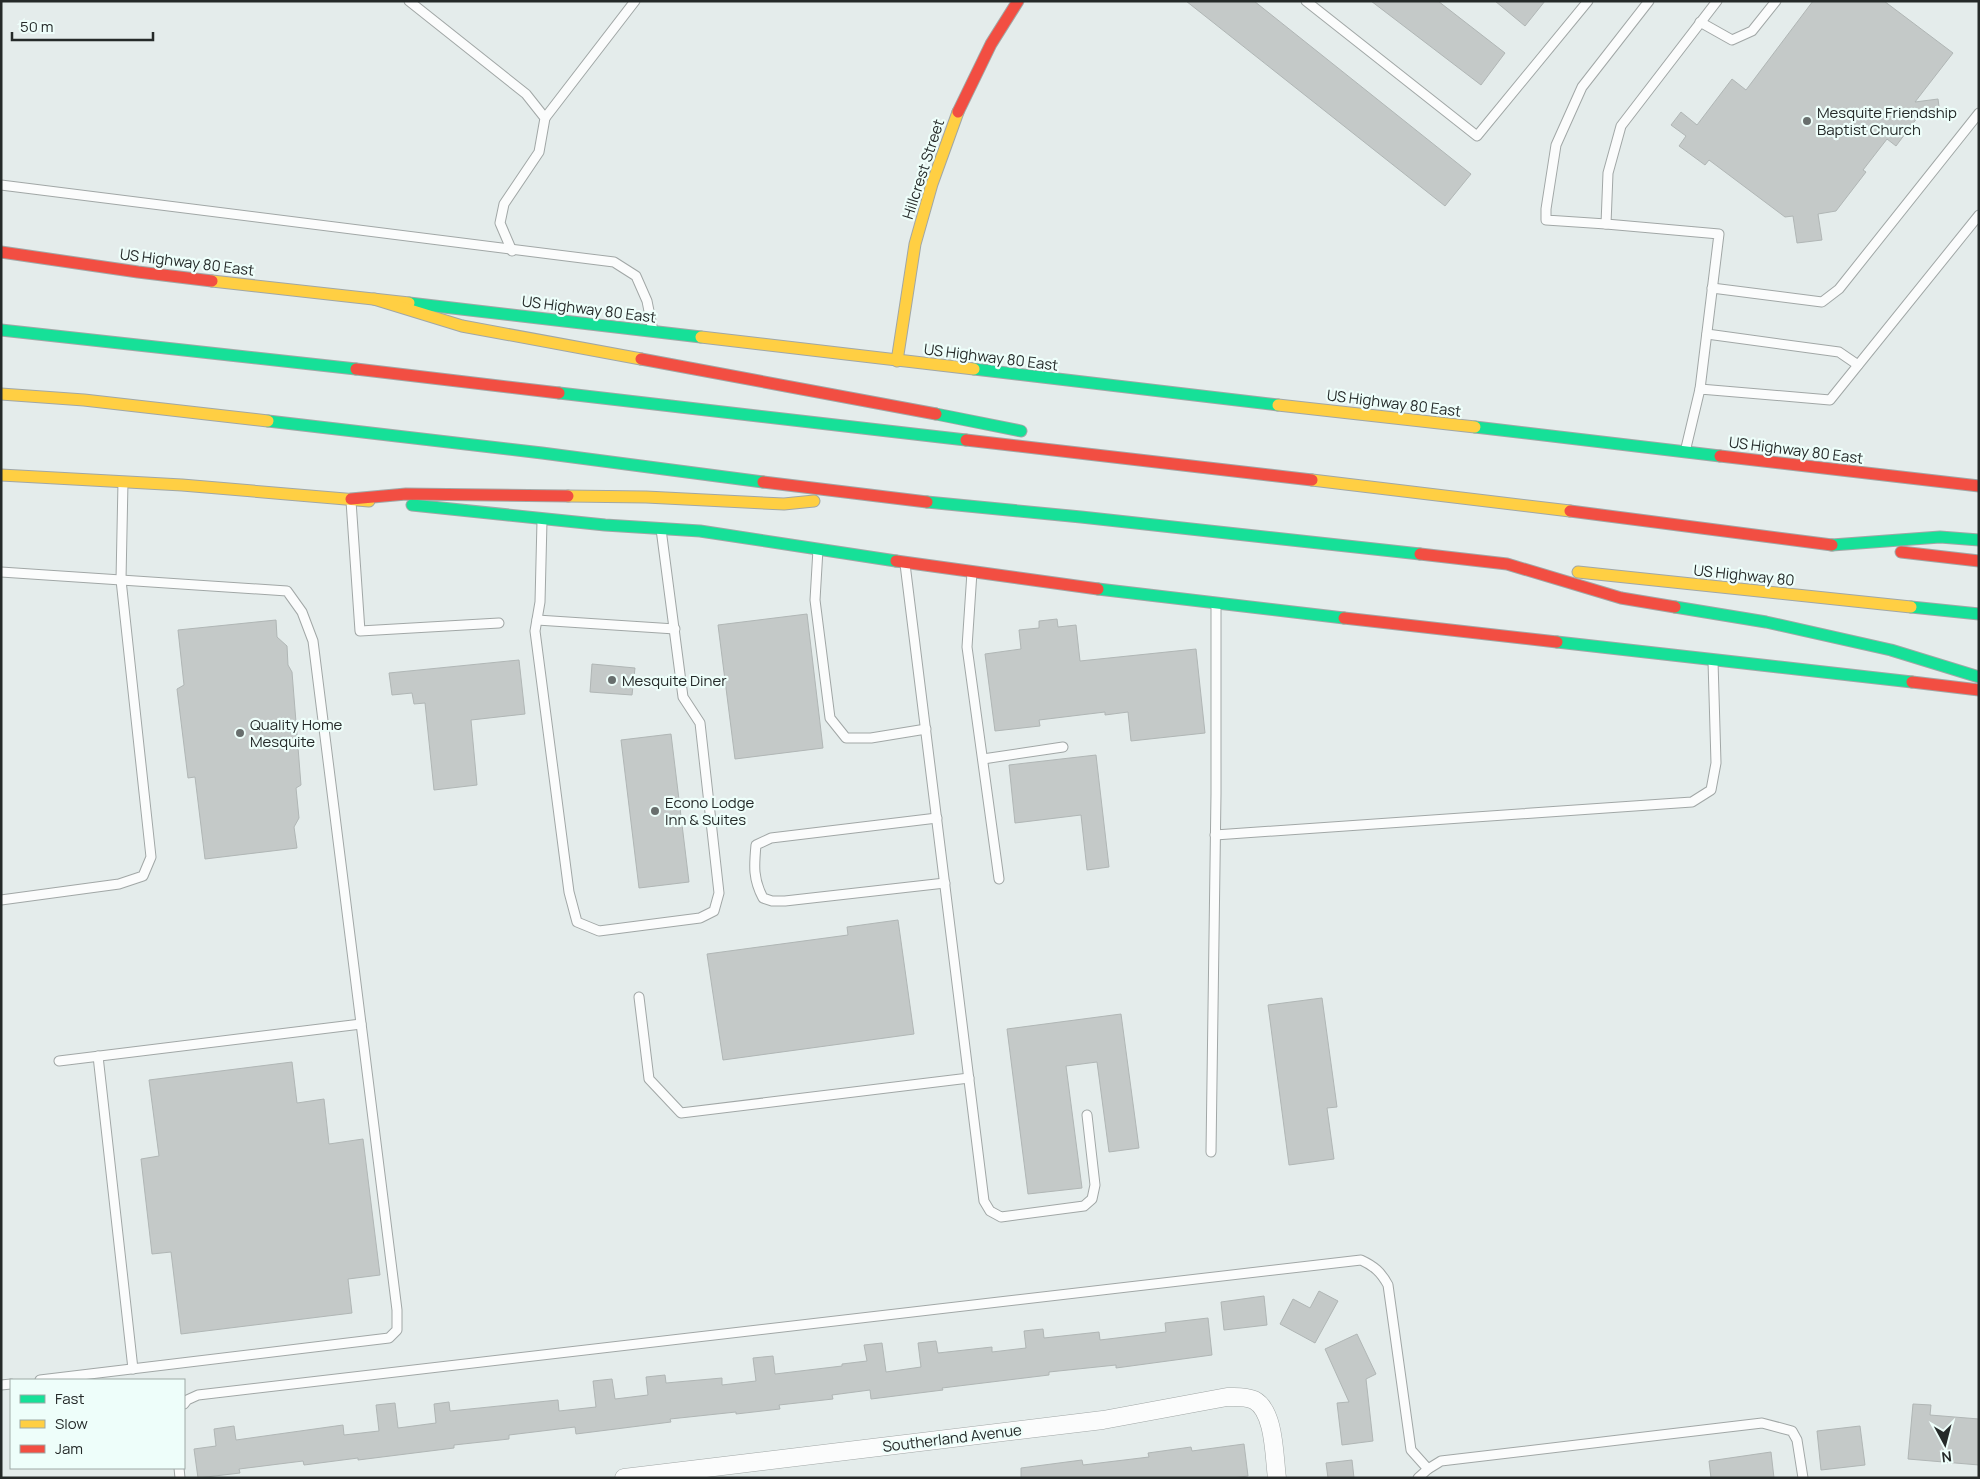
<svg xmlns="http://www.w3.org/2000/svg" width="1980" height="1479" viewBox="0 0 1980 1479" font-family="Manrope,sans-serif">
<rect width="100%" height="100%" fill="#e4eceb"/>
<!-- building -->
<g fill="#c4c9c8" stroke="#b0b6b5">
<path d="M1186,1H1254L1471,174L1445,206Z"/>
<path d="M1371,1H1438L1505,53L1481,85Z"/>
<path d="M1495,1H1545L1525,26Z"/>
<path d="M1813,1H1884L1953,53L1915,102L1938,99L1940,114L1917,118L1896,146L1887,139L1863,170L1866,172L1836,211L1818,214L1822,240L1797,243L1793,216L1785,217L1709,160L1705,165L1679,146L1686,136L1671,125L1681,112L1697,125L1732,79L1746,90Z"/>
<path d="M807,614L823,748L735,759L718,625Z"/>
<path d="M1057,619L1058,627L1076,625L1080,661L1196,649L1205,733L1131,741L1128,712L1105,715V712L1039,720L1040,726L995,731L985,654L1021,649L1019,630L1039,628V621Z"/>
<path d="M276,620L277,637L287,646L288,665L292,672L301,785L296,788L299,818L294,827L297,848L205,859L195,777L188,778L177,689L184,685L178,630Z"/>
<path d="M519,660L525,714L471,720L477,785L434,790L425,703L414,704L412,693L392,695L389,673Z"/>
<path d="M592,664L635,668L632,695L590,692Z"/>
<path d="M671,734L689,882L639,888L621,740Z"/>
<path d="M1096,755L1109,867L1087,870L1081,815L1015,823L1009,765Z"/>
<path d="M898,920L914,1034L723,1060L707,954L848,935L847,927Z"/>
<path d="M1322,998L1337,1107L1327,1108L1334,1159L1289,1165L1268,1005Z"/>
<path d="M1121,1014L1139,1148L1109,1152L1097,1062L1066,1066L1082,1188L1028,1194L1007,1029Z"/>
<path d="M292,1062L297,1103L324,1099L329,1144L363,1139L380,1275L348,1279L352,1313L181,1334L171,1252L152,1254L141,1159L159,1156L149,1080Z"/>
<path d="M1319,1291L1338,1301L1315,1343L1280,1324L1293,1299L1310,1308Z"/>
<path d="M1264,1296L1267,1325L1224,1330L1221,1302Z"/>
<path d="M1208,1318L1212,1355L1116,1368V1365L1049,1372V1375L942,1388L943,1390L871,1399L870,1390L832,1395L833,1399L779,1405L780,1409L736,1414V1412L670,1419L671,1422L576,1434L575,1427L509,1435V1439L454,1445V1448L358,1460V1458L304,1465L303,1461L239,1469L240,1473L198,1478L194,1449L216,1446L214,1429L234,1426L236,1440L343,1425L344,1435L379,1431L376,1405L395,1403L398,1428L436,1423L434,1404L449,1402L450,1411L558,1400L559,1411L596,1407L593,1381L612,1379L615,1399L648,1395L646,1377L665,1375L666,1383L722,1378V1385L756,1381L753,1358L773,1356L775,1374L842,1366V1364L867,1361L864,1345L882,1343L886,1372L921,1367L918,1343L936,1341L938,1353L992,1347V1352L1026,1348L1024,1331L1043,1329L1044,1338L1099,1332L1100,1340L1166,1332L1165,1323Z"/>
<path d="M1357,1334L1376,1374L1366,1379L1373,1441L1342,1445L1337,1403L1349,1402L1325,1349Z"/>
<path d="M1913,1404L1931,1405L1930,1415L1979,1419V1465L1908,1459Z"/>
<path d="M1860,1426L1865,1465L1821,1470L1817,1431Z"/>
<path d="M1244,1444L1248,1476L1232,1478H1021V1468L1082,1460L1083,1465L1149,1457L1148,1453L1191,1447L1192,1451Z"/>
<path d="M1771,1452L1774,1478H1711L1709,1461Z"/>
<path d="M1352,1460L1354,1478H1328L1326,1463Z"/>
</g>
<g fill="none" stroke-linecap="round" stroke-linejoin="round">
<!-- lane casing -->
<g stroke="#a1a7a6" stroke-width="11">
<g id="lane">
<path d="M409,1L526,94L545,118L539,152L504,204L500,223L512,251"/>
<path d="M1306,1L1477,136L1588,1"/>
<path d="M1700,22L1732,40L1752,31L1776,1"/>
<path d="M545,118L635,1"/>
<path d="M1,185L614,262L636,276L647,301L653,331"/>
<path d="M1606,224L1546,220V209L1556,145L1582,87L1649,1"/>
<path d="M1712,288L1822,302L1839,289L1979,113"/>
<path d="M1707,334L1839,352L1858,365"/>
<path d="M1700,389L1719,234L1606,224L1608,173L1621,126L1717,1"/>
<path d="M1685,452L1700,389L1830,400L1979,215"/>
<path d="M351,501L360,631L499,623"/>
<path d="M542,521L540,602L535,631L569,892L577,922L599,931L700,918L714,911L719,893L700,723L683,697L661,529"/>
<path d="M818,549L815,600L830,718L846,738H871L926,729"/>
<path d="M905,564L984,1201L990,1211L1001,1217L1084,1206L1092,1199L1095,1185L1087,1115"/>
<path d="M1,572L287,591L302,612L313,641L397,1310V1330L389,1338L40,1380"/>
<path d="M972,572L967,647L999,879"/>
<path d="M537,620L675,629"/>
<path d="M983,759L1063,747"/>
<path d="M937,818L771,838L756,845C754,866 753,879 763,898L772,901H785L945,883"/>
<path d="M1215,835L1692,802L1711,790L1716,763L1713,661"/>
<path d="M1,900L119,884L143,876L151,857L121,580L123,482"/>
<path d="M639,997L649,1079L681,1113L969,1078"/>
<path d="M98,1056L133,1369"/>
<path d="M59,1061L361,1024"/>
<path d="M1211,1152L1216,794V605"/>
<path d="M1,1385L11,1384"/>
<path d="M184,1404L187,1400L198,1395L1361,1260C1374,1266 1381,1272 1388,1285L1411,1450L1428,1469"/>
<path d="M179,1468L180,1478"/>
<path d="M1418,1478L1428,1469L1441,1461L1762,1423L1792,1431L1797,1440L1803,1478"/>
</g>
</g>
<!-- street casing -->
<g stroke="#a1a7a6" stroke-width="19">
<path id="street" d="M624,1478L1103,1420L1227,1397C1236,1397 1245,1396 1254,1400C1275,1411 1274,1457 1277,1478"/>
</g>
<!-- fast casing -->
<g stroke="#a1a7a6" stroke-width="13">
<g id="fast">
<path d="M409,303L701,337"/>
<path d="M1,330L356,369"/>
<path d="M974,369L1278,405"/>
<path d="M559,393L966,440"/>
<path d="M936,414L1021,431"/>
<path d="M268,421L542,453L763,482"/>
<path d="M1475,427L1720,456"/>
<path d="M927,502L1081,517L1420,554"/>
<path d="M412,505L605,525L700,531L896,561"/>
<path d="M1832,545L1940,537L1979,540"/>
<path d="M1098,589L1344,618"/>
<path d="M1675,607L1766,622L1891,650L1979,677"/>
<path d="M1911,607L1979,614"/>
<path d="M1557,642L1912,682"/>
</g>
</g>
<!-- slow casing -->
<g stroke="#a1a7a6" stroke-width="13">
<g id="slow">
<path d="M212,281L409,303"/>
<path d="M374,299L462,326L641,359"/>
<path d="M701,337L974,369"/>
<path d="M897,361L915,244L932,184L958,112"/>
<path d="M1,394L84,400L268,421"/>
<path d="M1278,405L1475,427"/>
<path d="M1,475L182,485L369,501"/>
<path d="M1312,480L1570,511"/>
<path d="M568,496L646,497L784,504L814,501"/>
<path d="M1578,572L1911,607"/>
</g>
</g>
<!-- jam casing -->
<g stroke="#a1a7a6" stroke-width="13">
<g id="jam">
<path d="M958,112L991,44L1018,1"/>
<path d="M1,252L138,272L212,281"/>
<path d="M641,359L936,414"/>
<path d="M356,369L559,393"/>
<path d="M966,440L1312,480"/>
<path d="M1720,456L1979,486"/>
<path d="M763,482L927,502"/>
<path d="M351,499L406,494L568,496"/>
<path d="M1570,511L1832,545"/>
<path d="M1901,552L1979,561"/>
<path d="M1420,554L1507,564L1621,598L1675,607"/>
<path d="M896,561L1098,589"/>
<path d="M1344,618L1557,642"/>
<path d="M1912,682L1979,690"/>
</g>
</g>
<!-- lane -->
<use href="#lane" stroke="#fbfcfc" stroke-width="9"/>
<!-- street -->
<use href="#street" stroke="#fbfcfc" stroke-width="18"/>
<!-- fast -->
<use href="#fast" stroke="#16e098" stroke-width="11"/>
<!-- slow -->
<use href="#slow" stroke="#ffcf43" stroke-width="11"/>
<!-- jam -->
<use href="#jam" stroke="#f24e42" stroke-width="11"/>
</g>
<!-- markers -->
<g fill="#686e6d" stroke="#eefefa" stroke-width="2">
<circle cx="1807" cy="121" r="5"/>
<circle cx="612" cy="680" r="5"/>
<circle cx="240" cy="733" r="5"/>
<circle cx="655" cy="811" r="5"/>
</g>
<g text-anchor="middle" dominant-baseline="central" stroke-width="4.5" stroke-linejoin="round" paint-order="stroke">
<!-- poi labels -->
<g font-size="15" fill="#252a29" stroke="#eefefa" text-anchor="start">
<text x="1817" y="112">Mesquite Friendship<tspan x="1817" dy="17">Baptist Church</tspan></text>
<text x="622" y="680">Mesquite Diner</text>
<text x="250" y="724">Quality Home<tspan x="250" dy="17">Mesquite</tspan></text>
<text x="665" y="802">Econo Lodge<tspan x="665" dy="17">Inn &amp; Suites</tspan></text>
</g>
<!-- street labels -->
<g font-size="15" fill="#252a29" stroke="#eefefa">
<text transform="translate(923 169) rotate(-72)">Hillcrest Street</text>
<text transform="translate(187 262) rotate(7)">US Highway 80 East</text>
<text transform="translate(589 309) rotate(7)">US Highway 80 East</text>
<text transform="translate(991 357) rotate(7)">US Highway 80 East</text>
<text transform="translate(1394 403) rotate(7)">US Highway 80 East</text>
<text transform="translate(1796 450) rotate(7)">US Highway 80 East</text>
<text transform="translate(1744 575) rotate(6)">US Highway 80</text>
<text transform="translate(952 1438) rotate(-7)">Southerland Avenue</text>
</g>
</g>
<!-- border -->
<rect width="1980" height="1479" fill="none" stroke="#252a29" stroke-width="5"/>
<!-- legend -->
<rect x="10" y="1379" width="175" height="90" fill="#eefefa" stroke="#9ea9a6"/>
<rect x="20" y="1395" width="25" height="8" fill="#16e098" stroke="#9ea9a6"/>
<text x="55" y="1404" font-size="15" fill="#252a29">Fast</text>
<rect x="20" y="1420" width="25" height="8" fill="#ffcf43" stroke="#9ea9a6"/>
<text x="55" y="1429" font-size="15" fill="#252a29">Slow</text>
<rect x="20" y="1445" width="25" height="8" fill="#f24e42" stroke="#9ea9a6"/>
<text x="55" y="1454" font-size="15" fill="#252a29">Jam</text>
<!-- north arrow -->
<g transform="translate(1945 1444) rotate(173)" stroke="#eefefa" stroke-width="4" paint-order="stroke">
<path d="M0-4L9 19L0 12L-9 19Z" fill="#252a29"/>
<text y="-8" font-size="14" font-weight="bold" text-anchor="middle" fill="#252a29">N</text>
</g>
<!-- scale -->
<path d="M12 32v8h141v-8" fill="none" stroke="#252a29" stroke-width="2.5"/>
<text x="20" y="32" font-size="15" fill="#252a29" stroke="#eefefa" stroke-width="4" paint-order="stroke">50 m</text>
</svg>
